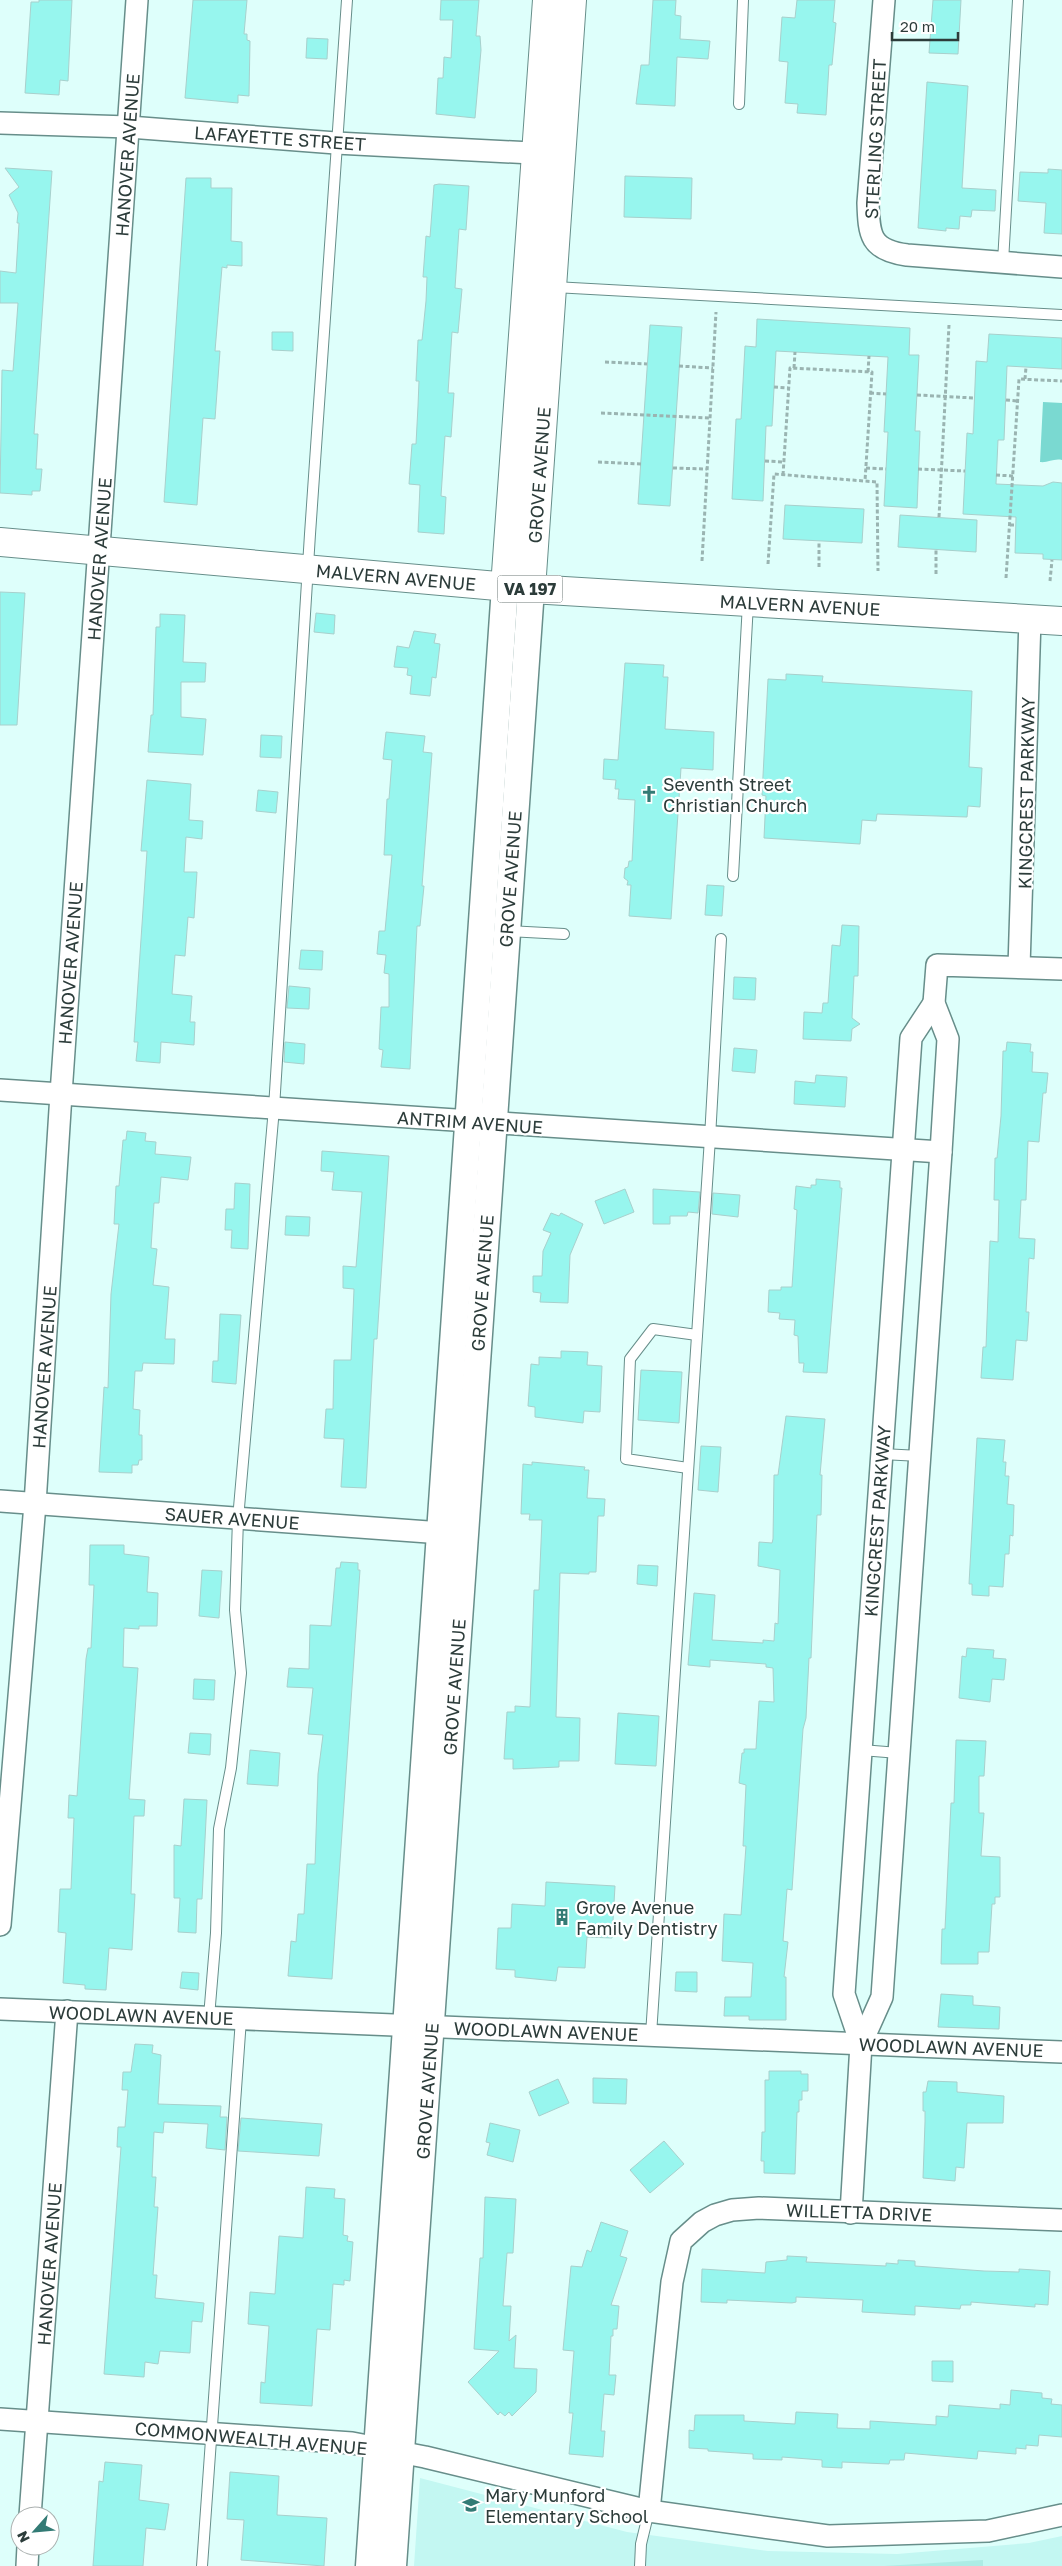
<svg xmlns="http://www.w3.org/2000/svg" width="1062" height="2566" viewBox="0 0 1062 2566" font-family="'Golos Text',sans-serif">
<rect width="100%" height="100%" fill="#defffb"/>
<!-- built -->
<path fill="#c3f7f2" d="M420,2478L627,2532L768,2551L897,2554L1029,2543L1062,2536V2566H414Z"/>
<!-- green -->
<path fill="#adece5" d="M983,2560V2566H884Z"/>
<!-- water -->
<path fill="#7ad9d1" d="M1043,402L1062,403V460C1054,458 1048,463 1040,462Z"/>
<!-- building -->
<g fill="#97f6ee" stroke="#a8d0cc">
<path d="M39,0H72L68,81L60,80L59,95L25,93L31,2H39Z"/>
<path d="M193,0H247L244,34H247V40L250,41L249,96L238,95V103L185,98Z"/>
<path d="M441,0H479L476,36H480L481,50L475,118L436,114L438,78H443L444,57L451,58L453,20H440Z"/>
<path d="M653,0H676L675,15L681,16L680,39L710,41L708,59L677,57L675,106L636,104L641,65H649Z"/>
<path d="M797,0H835L833,22L836,23L832,65H829L826,115L797,113L798,104L785,103L788,62L779,61L782,17L795,18Z"/>
<path d="M933,0H961L958,54L929,53Z"/>
<path d="M307,38L328,39L327,59L306,58Z"/>
<path d="M927,82L968,86L962,188L996,190L995,211L972,210L971,217L960,216L959,229L946,228V231L918,228Z"/>
<path d="M5,168L52,171L34,434H38L36,469H42L40,491H32V495L0,493L2,370L13,371L18,303H0V271L16,273L19,223H17L18,213L9,195L19,187Z"/>
<path d="M1048,169L1062,170V234L1044,233L1046,203L1018,201L1020,172L1048,173Z"/>
<path d="M625,176L692,178L691,219L624,217Z"/>
<path d="M186,178H211V188H232L231,241L242,242V266L227,265V268L222,267L215,351H220L215,419L203,418L197,505L164,502Z"/>
<path d="M439,184L469,186L466,230L459,229L455,288L462,289L458,333L452,332L448,393H454L451,437L445,436L441,496L446,497L444,534L418,532L420,485L409,484L412,444H416L418,406L419,381H416L418,340H422L426,301L427,277H423L426,236L430,237L434,185Z"/>
<path d="M757,319L910,328L909,355H919L915,431H920L917,508L884,506L888,432H884L888,357L776,351L772,426H766L763,501L732,499L736,419H741L745,346L756,347Z"/>
<path d="M650,325L682,327L670,506L638,504Z"/>
<path d="M272,332H293V351L272,350Z"/>
<path d="M989,334L1062,338V369L1007,366L1004,440H998L996,484L1043,486L1053,482L1062,483V560L1043,559V554L1015,553L1016,517L963,514L967,433L973,434L976,361L987,362Z"/>
<path d="M785,505L864,509L862,543L783,539Z"/>
<path d="M900,515L977,520L976,552L898,547Z"/>
<path d="M0,592L25,593L17,725H0Z"/>
<path d="M316,613L335,615L334,634L314,632Z"/>
<path d="M160,614L185,615L183,662L206,663L205,682H181V717L206,719L203,755L148,752L151,715H153L156,627H160Z"/>
<path d="M414,631L436,634L434,643L440,644L436,678L432,677L430,696L410,694L412,676L407,675L408,668L394,667L397,646L409,648Z"/>
<path d="M625,663L664,665L663,677H668L665,729L714,732L713,770L681,768L671,919L629,916L631,885H627L628,881L624,878L625,868L628,867L629,861H632L635,800L618,799L619,789H615L616,780L603,779L604,759L618,760Z"/>
<path d="M786,674L823,676L822,682L972,691L969,767L982,768L980,807L968,806L967,817L877,814L876,821L862,820L860,844L764,838L766,796L762,795L768,679L786,680Z"/>
<path d="M386,732L425,736L423,752L432,753L422,886H424L420,926H417L410,1069L381,1067L383,1050L379,1049L381,1007H389V974L384,973L386,955L377,954L379,931H385L392,855H384L387,799H389L392,760L383,759Z"/>
<path d="M261,735L282,736L281,758L260,757Z"/>
<path d="M147,780L191,784L189,820L203,821L202,839L186,837L184,872H197L194,918L188,917L185,956L175,955L172,994L192,996L190,1022H195L194,1045L161,1042L160,1063L136,1061L138,1042H134L147,851H141Z"/>
<path d="M258,790L278,792L276,813L256,811Z"/>
<path d="M707,885L724,886L722,916L705,915Z"/>
<path d="M842,925L859,926L858,976H854L852,1018L860,1024L852,1029L851,1041L803,1039L804,1012L822,1013L823,1003H828L832,945L840,946Z"/>
<path d="M301,950L323,951L322,970L299,969Z"/>
<path d="M734,977L756,978L755,1000L733,999Z"/>
<path d="M289,986L310,988L309,1009L287,1008Z"/>
<path d="M285,1042L305,1044L304,1064L284,1062Z"/>
<path d="M1007,1042L1031,1044L1030,1052H1033L1032,1072L1048,1073L1046,1093H1043L1039,1142L1028,1141L1026,1200H1021L1019,1238L1035,1239L1034,1259L1029,1258L1026,1312H1029L1027,1341L1016,1340L1013,1380L981,1378L983,1347H986L990,1241L998,1242L999,1200H994L995,1158H997L1001,1116L1003,1051H1006Z"/>
<path d="M734,1048L757,1050L755,1073L732,1071Z"/>
<path d="M816,1075L847,1077L845,1107L794,1104L795,1081L815,1083Z"/>
<path d="M127,1131L146,1133L145,1141L156,1142L155,1154L191,1157L188,1180L161,1177L159,1203H154L151,1248L157,1249L153,1285L169,1287L165,1339H175L174,1364L143,1363L142,1371H135L133,1409L140,1410L139,1435H142V1460H139L138,1465H132V1473L99,1472L104,1387L108,1388L111,1294L119,1224H114L116,1186H119L123,1140H126Z"/>
<path d="M322,1151L389,1156L377,1339H374L366,1488L341,1487L344,1439L324,1438L326,1409H333L334,1360H351L354,1289L343,1288V1266L356,1267L362,1192L332,1190L334,1172L321,1171Z"/>
<path d="M816,1179L840,1181V1188H842L827,1373L803,1372L804,1363H799L798,1336L794,1335L795,1320L779,1319L780,1313L768,1312L769,1290H781V1287H792L797,1210L794,1209L796,1186L811,1188V1185H816Z"/>
<path d="M235,1183L250,1184L248,1249L231,1248L232,1230H225L226,1209H234Z"/>
<path d="M625,1189L634,1212L604,1224L595,1201Z"/>
<path d="M653,1189L700,1192L698,1213L688,1212L687,1216H670V1224H653Z"/>
<path d="M713,1193L740,1195L738,1217L712,1214Z"/>
<path d="M551,1213L559,1216L561,1213L583,1224L570,1255L568,1303L540,1302L541,1293L533,1292V1276H542L543,1251L551,1233L543,1230Z"/>
<path d="M286,1216L310,1217L309,1236L285,1235Z"/>
<path d="M220,1314L241,1315L236,1384L212,1382L213,1361H218Z"/>
<path d="M561,1351L588,1352L587,1365L602,1366L600,1412L584,1411L583,1423L535,1417V1407L528,1406L531,1364L539,1365V1357L561,1358Z"/>
<path d="M641,1370L682,1372L679,1423L638,1420Z"/>
<path d="M786,1416L825,1419L820,1475H822L821,1515H817L811,1658H809L806,1718L803,1729L792,1890L787,1889L783,1941L788,1942L784,1977H786V2020H749V2016H724L725,1997H751L753,1963L722,1961L724,1914L741,1915L746,1846H743L746,1785L739,1783L742,1753H744V1749H756L759,1701L774,1702L773,1668L766,1667V1664L710,1660V1667L688,1665L694,1593L715,1595L712,1640L763,1643V1640L774,1641L775,1623L778,1624L780,1570L758,1566L759,1542L772,1543L773,1539L774,1475H778Z"/>
<path d="M977,1438L1005,1440L1003,1462H1006L1005,1476H1009L1007,1504L1014,1505L1013,1536L1010,1535L1009,1554H1005L1003,1587L989,1586V1596L972,1595V1584H969Z"/>
<path d="M701,1446L721,1447L718,1492L698,1490Z"/>
<path d="M532,1462L585,1467L584,1470H589L587,1498L605,1499L604,1516H598L596,1572H589V1574L560,1573L556,1717L580,1718L579,1761H559V1767L513,1769V1759H504L507,1712H515V1706L530,1707L534,1590H539L542,1520H529L530,1514H521L523,1464L532,1465Z"/>
<path d="M90,1545H124V1554L149,1557L147,1592L158,1593L157,1626H139V1629L124,1628L123,1667L138,1668L129,1799L145,1800L144,1816H134L131,1894H135L132,1950L109,1948L106,1990L85,1989V1985L63,1983L66,1933L58,1932L60,1889H71L74,1818H68L69,1795L77,1796L86,1659L88,1648H91L94,1585H89Z"/>
<path d="M341,1562L358,1563V1570H360L332,1979L288,1976L291,1941L296,1942L298,1914H304L307,1864H315L318,1774L323,1735L308,1734L313,1688L287,1687L289,1668L309,1669L310,1625L331,1626L336,1568H340Z"/>
<path d="M638,1565L658,1566L657,1586L637,1584Z"/>
<path d="M202,1570L222,1571L219,1618L199,1616Z"/>
<path d="M967,1648L994,1650L993,1658L1006,1659L1004,1680L992,1679L990,1702L959,1698L962,1656L966,1657Z"/>
<path d="M194,1679L215,1680L214,1700L193,1699Z"/>
<path d="M618,1713L659,1716L656,1766L615,1764Z"/>
<path d="M190,1733L211,1734L210,1755L188,1753Z"/>
<path d="M956,1740L986,1741L984,1776H979V1813H984L981,1856L1000,1857V1897H995V1904H992L989,1952H978V1964H941L942,1929H945L951,1803H954Z"/>
<path d="M250,1750L280,1753L278,1786L247,1784Z"/>
<path d="M184,1799L207,1800L202,1899H197L196,1933L178,1932L180,1898H174V1845L181,1846Z"/>
<path d="M546,1882L615,1886L612,1938L587,1937L585,1968L558,1967L556,1981L515,1977V1970L496,1969L498,1928H511L512,1904L545,1906Z"/>
<path d="M182,1972L199,1973L198,1990L180,1988Z"/>
<path d="M676,1972H697V1992L675,1991Z"/>
<path d="M941,1994L973,1996V2005L1000,2007L999,2029L938,2027Z"/>
<path d="M135,2044L153,2045L152,2053L161,2055L158,2104L221,2106L220,2117H227L225,2150L206,2148L208,2124L164,2122L163,2133L154,2132L152,2177H156L154,2207H158L153,2275H157L155,2298L204,2303L202,2322L192,2321L190,2353L160,2351L158,2364L145,2362L144,2377L104,2374L121,2147H117L118,2127H125L128,2090H122L123,2072H131Z"/>
<path d="M769,2071H801V2074H808V2091H802V2100H799V2112H797L795,2174L764,2173V2161H761L762,2132H765V2080H769Z"/>
<path d="M593,2078L627,2079L626,2104L593,2103Z"/>
<path d="M558,2079L569,2103L539,2116L529,2092Z"/>
<path d="M928,2081L957,2082V2092L1004,2096L1003,2123H967L964,2168L956,2167L955,2181L923,2178L925,2122V2111H923V2092H926Z"/>
<path d="M241,2118L322,2124L319,2156L238,2151Z"/>
<path d="M490,2123L520,2130L513,2162L487,2155L490,2143L486,2142Z"/>
<path d="M664,2141L684,2164L650,2193L630,2170Z"/>
<path d="M306,2187L335,2189L334,2198L345,2199L343,2235L348,2236L347,2241L353,2242L350,2281L344,2280V2285L333,2284L330,2330L317,2329L312,2406L260,2403L261,2382L265,2383L269,2326L248,2324L250,2292L275,2294L279,2236L303,2238Z"/>
<path d="M485,2197L516,2199L513,2253H507L503,2306H511L509,2341L516,2335L514,2368L537,2369L536,2392L512,2416L509,2412L505,2416L500,2412L498,2415L468,2382L499,2351L474,2349L480,2258H483Z"/>
<path d="M601,2222L628,2231L620,2256L627,2258L611,2305L619,2306L617,2329H613V2336H611L609,2375H616L614,2395L604,2394L601,2431H605L603,2457L569,2454L573,2413H569L574,2351L563,2350L571,2266L582,2267L587,2250L591,2252Z"/>
<path d="M787,2256L807,2257L806,2262L886,2266V2263L898,2264V2260L915,2261V2266L984,2271L1019,2272V2269L1050,2271L1048,2305L1035,2304V2307L971,2302V2305H961L960,2309L915,2306V2315L862,2312L863,2300L796,2297V2302L792,2303L727,2300V2303L701,2302L702,2269L765,2273L766,2262L787,2260Z"/>
<path d="M932,2361H953V2382L932,2381Z"/>
<path d="M1011,2390L1042,2393V2398L1052,2399L1051,2404L1062,2405V2437L1039,2435L1038,2446L1026,2445V2449L1016,2448V2454L978,2451L977,2459L905,2453L904,2460H890L889,2464L842,2462V2468L822,2467V2460L782,2457V2460L753,2459V2454L708,2451V2449L689,2448V2430L694,2431L695,2415H744V2421L795,2424L796,2412L838,2414L837,2428L870,2429V2421L936,2425V2416L948,2417L949,2405L1000,2409V2404L1010,2405Z"/>
<path d="M105,2462L142,2465L139,2500L169,2504L165,2530L146,2528L143,2566H93L99,2481L103,2482Z"/>
<path d="M230,2472L279,2476L277,2515L327,2518L324,2566L241,2560L244,2520L227,2519Z"/>
</g>
<g fill="none" stroke-linecap="round" stroke-linejoin="round">
<!-- service casing -->
<g stroke="#678e8a" stroke-width="12">
<g id="service">
<path d="M739,104L743,0"/>
<path d="M1003,262L1018,0"/>
<path d="M554,287L1062,315"/>
<path d="M733,876L748,603"/>
<path d="M508,931L564,934"/>
<path d="M882,1454L920,1456"/>
<path d="M688,1468L626,1459L630,1359L653,1329L697,1335"/>
<path d="M861,1750L899,1753"/>
<path d="M209,2017L216,1933L219,1829L231,1768L241,1673L235,1610L238,1519L274,1108L310,534L347,0"/>
<path d="M651,2035L710,1138L721,939"/>
<path d="M202,2566L241,2019"/>
<path d="M640,2566L641,2544L649,2511"/>
</g>
</g>
<!-- minor casing -->
<g stroke="#678e8a" stroke-width="24">
<g id="minor">
<path d="M884,0L868,203C869,235 870,250 907,255L1062,267"/>
<path d="M0,123L129,127L336,143L551,154"/>
<path d="M1019,967L1030,619"/>
<path d="M0,1090L941,1152"/>
<path d="M0,1501L456,1534"/>
<path d="M0,1925L35,1504L61,1094L137,0"/>
<path d="M0,2009L1062,2052"/>
<path d="M861,2044L844,1994L911,1038L934,1003"/>
<path d="M851,2213L861,2044L882,1997L941,1152L948,1039L934,1003L937,965L1062,969"/>
<path d="M0,2419L352,2443L425,2457L649,2511L828,2536L988,2531L1062,2515"/>
<path d="M649,2511L672,2282L681,2241L702,2222L715,2215L732,2210L759,2208L1062,2220"/>
<path d="M30,2516L67,2011"/>
<path d="M27,2566L28,2546"/>
</g>
</g>
<!-- tertiary casing -->
<g stroke="#678e8a" stroke-width="29">
<g id="tertiary">
<path d="M369,2566L505,587"/>
<path d="M393,2566L531,589"/>
</g>
</g>
<!-- secondary casing -->
<g stroke="#678e8a" stroke-width="30">
<g id="secondary">
<path d="M505,587L547,0"/>
<path d="M531,589L572,0"/>
</g>
</g>
<!-- primary casing -->
<g stroke="#678e8a" stroke-width="30">
<path id="primary" d="M0,542L531,589L1062,621"/>
</g>
<!-- path -->
<g stroke="#9ab4b1" stroke-width="3" stroke-dasharray="4 2.5" stroke-linecap="butt">
<path d="M605,362L647,364"/>
<path d="M679,366L713,368"/>
<path d="M794,368L795,352"/>
<path d="M868,372L869,356"/>
<path d="M1025,379L1026,367"/>
<path d="M774,387L788,388"/>
<path d="M870,393L886,394"/>
<path d="M917,395L974,398"/>
<path d="M1006,400L1017,401"/>
<path d="M601,413L710,418"/>
<path d="M765,461L784,462"/>
<path d="M598,462L641,464"/>
<path d="M673,468L707,469"/>
<path d="M866,468L886,469"/>
<path d="M918,469L965,471"/>
<path d="M783,475L790,368L872,372L865,481"/>
<path d="M996,475L1013,476"/>
<path d="M939,517L949,325"/>
<path d="M1010,525H1016"/>
<path d="M702,561L716,312"/>
<path d="M768,564L774,474L877,482L878,571"/>
<path d="M819,567V541"/>
<path d="M936,574V549"/>
<path d="M1006,578L1019,379L1062,381"/>
<path d="M1050,581L1052,560"/>
</g>
<!-- service -->
<use href="#service" stroke="#fff" stroke-width="10"/>
<!-- minor -->
<use href="#minor" stroke="#fff" stroke-width="21"/>
<!-- tertiary -->
<use href="#tertiary" stroke="#fff" stroke-width="26"/>
<!-- secondary -->
<use href="#secondary" stroke="#fff" stroke-width="28"/>
<!-- primary -->
<use href="#primary" stroke="#fff" stroke-width="28"/>
</g>
<!-- icons -->
<defs>
<g id="church-bare" transform="scale(1.35)"><path d="M-1.2-6h2.4v3.5h3.3v2.4h-3.3V6h-2.4V-.1h-3.3v-2.4h3.3Z" fill="#337b75" stroke="#fff" stroke-width="2.5" paint-order="stroke"/></g>
<g id="building-bare" transform="scale(1.35)"><path d="M-4-6H4V6H1V3H-1V6H-4ZM-2.5-4.3h1.7v1.8h-1.7ZM.8-4.3h1.7v1.8H.8ZM-2.5-1h1.7V.8h-1.7ZM.8-1h1.7V.8H.8Z" fill="#337b75" stroke="#fff" stroke-width="2.5" paint-order="stroke"/></g>
<g id="school-bare" transform="scale(1.35)"><path d="M0-5L7-2L0 1L-7-2ZM-4 1L0 2.5L4 1V4Q0 6-4 4Z" fill="#337b75" stroke="#fff" stroke-width="2.5" paint-order="stroke"/></g>
</defs>
<g fill-rule="evenodd">
<use href="#church-bare" x="649" y="794"/>
<use href="#building-bare" x="562" y="1917"/>
<use href="#school-bare" x="471" y="2505"/>
</g>
<g text-anchor="middle" dominant-baseline="central" stroke-width="4.5" stroke-linejoin="round" paint-order="stroke">
<!-- shield labels -->
<rect fill="#fff" stroke="#6b7675" stroke-width="1" x="497.5" y="575.5" width="65" height="27" rx="4"/>
<g font-size="16" font-weight="bold" fill="#2c3c3a">
<text x="530" y="589">VA 197</text>
</g>
<!-- street labels -->
<g font-size="18" fill="#2c3c3a" stroke="#fff">
<text transform="translate(280 138) rotate(4)">LAFAYETTE STREET</text>
<text transform="translate(875 139) rotate(-87)">STERLING STREET</text>
<text transform="translate(127 155) rotate(-86)">HANOVER AVENUE</text>
<text transform="translate(539 475) rotate(-86)">GROVE AVENUE</text>
<text transform="translate(99 559) rotate(-86)">HANOVER AVENUE</text>
<text transform="translate(396 577) rotate(5)">MALVERN AVENUE</text>
<text transform="translate(800 605) rotate(3)">MALVERN AVENUE</text>
<text transform="translate(1026 793) rotate(-89)">KINGCREST PARKWAY</text>
<text transform="translate(510 879) rotate(-86)">GROVE AVENUE</text>
<text transform="translate(70 963) rotate(-86)">HANOVER AVENUE</text>
<text transform="translate(470 1122) rotate(4)">ANTRIM AVENUE</text>
<text transform="translate(482 1283) rotate(-86)">GROVE AVENUE</text>
<text transform="translate(44 1367) rotate(-86)">HANOVER AVENUE</text>
<text transform="translate(232 1518) rotate(4)">SAUER AVENUE</text>
<text transform="translate(877 1521) rotate(-86)">KINGCREST PARKWAY</text>
<text transform="translate(454 1687) rotate(-86)">GROVE AVENUE</text>
<text transform="translate(141 2015) rotate(2)">WOODLAWN AVENUE</text>
<text transform="translate(546 2031) rotate(2)">WOODLAWN AVENUE</text>
<text transform="translate(951 2047) rotate(2)">WOODLAWN AVENUE</text>
<text transform="translate(427 2091) rotate(-86)">GROVE AVENUE</text>
<text transform="translate(859 2212) rotate(2)">WILLETTA DRIVE</text>
<text transform="translate(49 2264) rotate(-86)">HANOVER AVENUE</text>
<text transform="translate(251 2438) rotate(5)">COMMONWEALTH AVENUE</text>
</g>
<!-- poi labels -->
<g font-size="18" fill="#2c3c3a" stroke="#fff" text-anchor="start">
<text x="663" y="784">Seventh Street<tspan x="663" dy="21">Christian Church</tspan></text>
<text x="576" y="1907">Grove Avenue<tspan x="576" dy="21">Family Dentistry</tspan></text>
<text x="485" y="2495">Mary Munford<tspan x="485" dy="21">Elementary School</tspan></text>
</g>
</g>
<!-- north arrow -->
<g transform="translate(35 2531) rotate(243)"><circle r="24" fill="#ffffff" stroke="#abb1b0"/>
<path d="M0-4L9 19L0 12L-9 19Z" fill="#337b75"/>
<text y="-8" font-size="14" font-weight="bold" text-anchor="middle" fill="#2c3c3a">N</text>
</g>
<!-- scale -->
<path d="M892 32v8h66v-8" fill="none" stroke="#2c3c3a" stroke-width="2.5"/>
<text x="900" y="32" font-size="15" fill="#2c3c3a" stroke="#ffffff" stroke-width="4" paint-order="stroke">20 m</text>
</svg>
